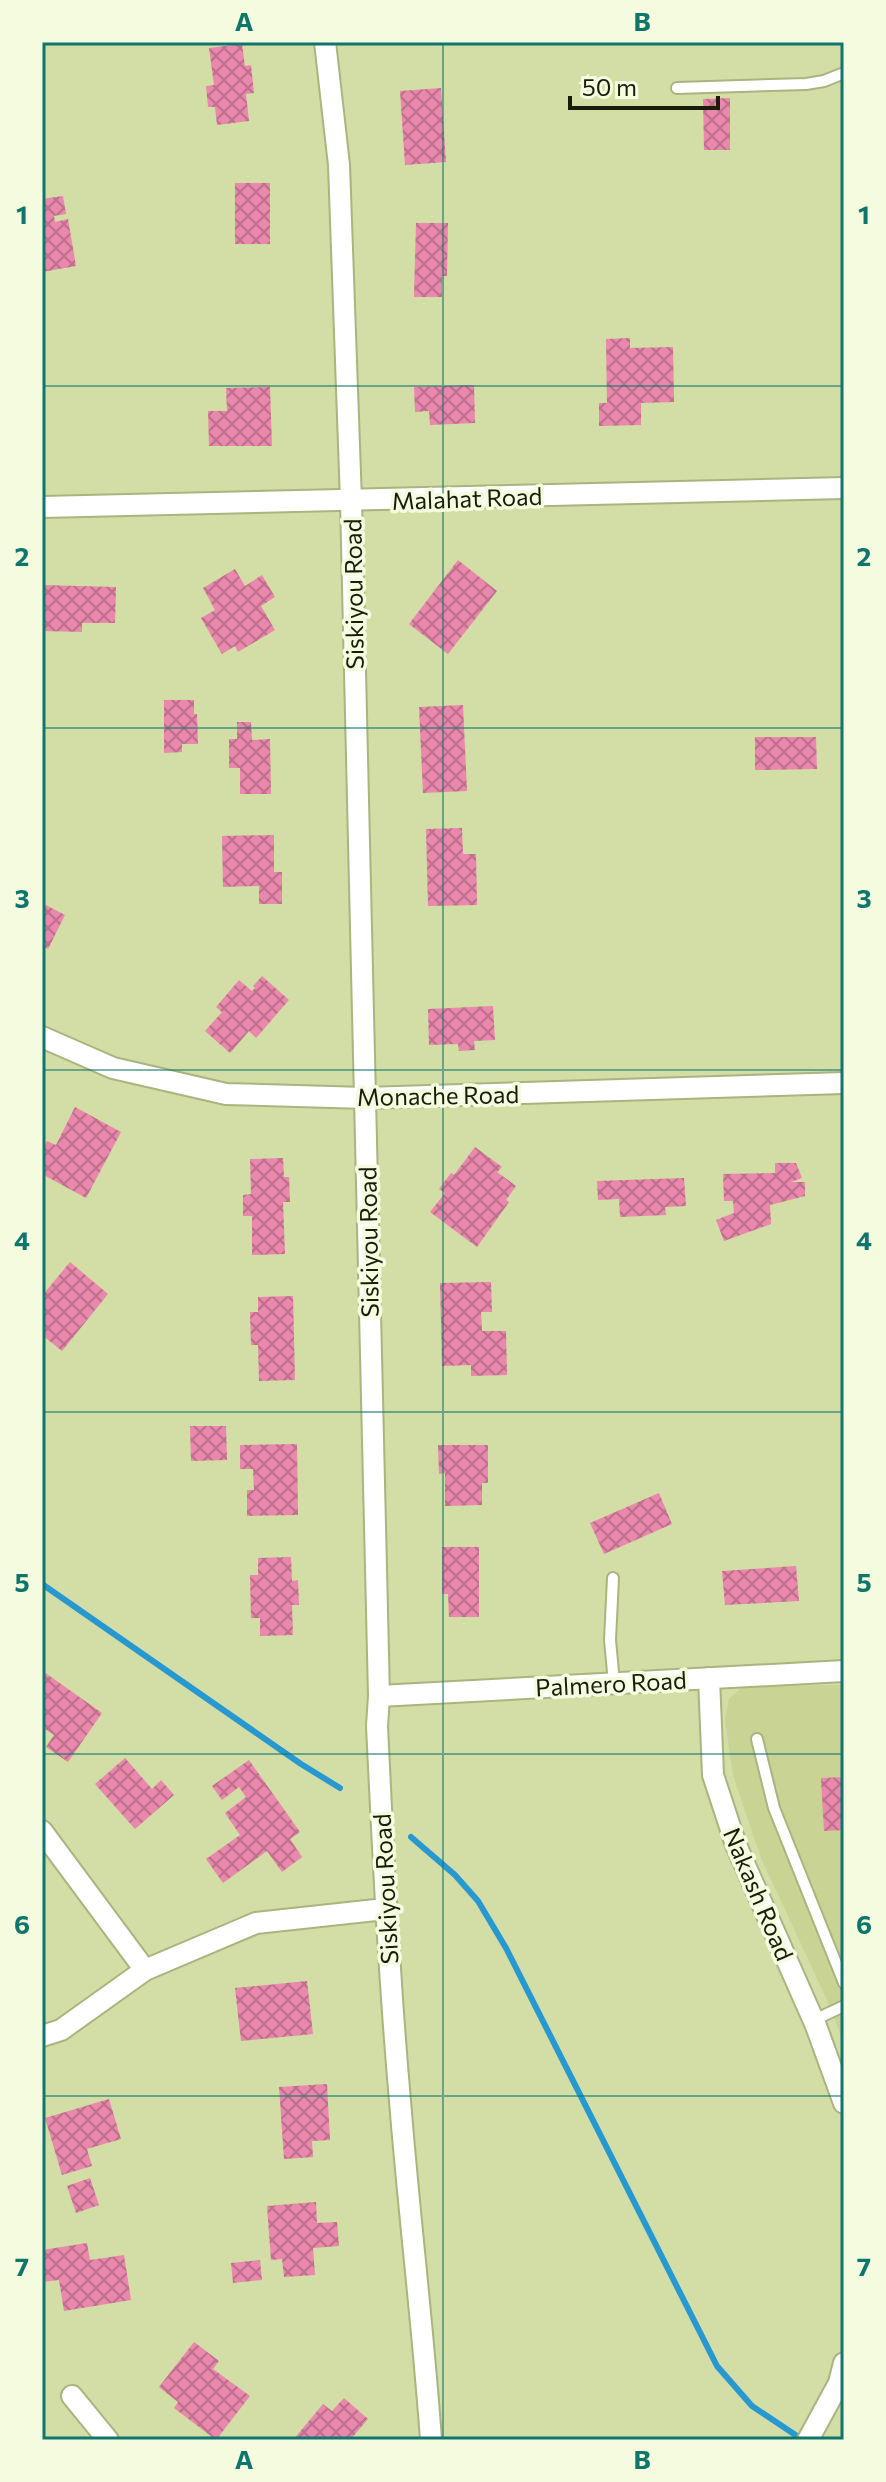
<svg xmlns="http://www.w3.org/2000/svg" width="886" height="2482" viewBox="0 0 886 2482" font-family="Commissioner,sans-serif">
<defs>
<pattern id="building-cross-hatch" width="8" height="8" patternUnits="userSpaceOnUse" patternTransform="scale(2)"><rect width="8" height="8" fill="#e987ac"/><path d="M0 0l8 8M0 8l8-8" fill="none" stroke="#bc6e8a"/></pattern>
</defs>
<rect width="100%" height="100%" fill="#d3dda6"/>
<!-- built -->
<path fill="#c8d394" d="M844,1685V2044L828,2002L761,1858L733,1775L725,1720L729,1699L742,1687Z"/>
<g fill="none" stroke-linecap="round" stroke-linejoin="round">
<!-- stream -->
<g stroke="#2898d0" stroke-width="6">
<path d="M42,1584L301,1764L340,1788"/>
<path d="M411,1837L455,1875L478,1901L506,1948L717,2366L752,2406L803,2440"/>
</g>
</g>
<!-- building -->
<g fill="url(#building-cross-hatch)">
<path d="M242,44L245,66L251,65L254,93L246,94L249,121L217,125L215,107H208L206,86L214,85L209,48Z"/>
<path d="M441,88L446,162L405,165L400,91Z"/>
<path d="M730,98V150H704L703,99Z"/>
<rect x="235" y="183" width="35" height="61"/>
<path d="M63,196L66,214L54,216L55,222L68,219L76,266L42,272V199Z"/>
<path d="M416,223H448L447,276H442V297H414Z"/>
<path d="M630,338V348L673,347L674,402L641,403V425L599,426V403H607L606,339Z"/>
<path d="M474,385L475,423L430,425L429,411L415,412L414,387Z"/>
<path d="M270,387L272,446H209L208,411H227L226,388Z"/>
<path d="M458,560L497,591L448,654L409,624Z"/>
<path d="M235,569L245,586L262,575L275,597L261,606L275,630L238,652L235,646L222,654L201,618L215,610L203,588Z"/>
<path d="M42,585L116,587L115,623H82V632L42,631Z"/>
<path d="M164,700H194V714H197L198,744H182V752L164,753Z"/>
<path d="M463,705L467,791L423,793L419,707Z"/>
<path d="M237,722H251L252,740L270,739L271,794H240V768H229V739H237Z"/>
<path d="M755,737H816L817,769L755,770Z"/>
<path d="M462,828L463,854H476L477,905L428,906L426,829Z"/>
<path d="M274,835V872H282V904H259V886L223,887L222,836Z"/>
<path d="M42,903L65,915L48,949L42,946Z"/>
<path d="M262,976L289,1000L256,1038L249,1031L230,1053L205,1031L222,1012L216,1007L239,980L252,991L255,988L253,986Z"/>
<path d="M493,1006L495,1040L474,1041L475,1050L459,1051L458,1044L429,1045L428,1009Z"/>
<path d="M75,1107L121,1132L86,1198L42,1174V1150L47,1141L56,1145Z"/>
<path d="M475,1147L502,1167L497,1172L516,1186L506,1200L509,1202L477,1247L430,1212L445,1193L439,1189L451,1173L454,1175Z"/>
<path d="M283,1158L284,1177H289L290,1202H283L285,1254L252,1255V1216H243V1195L251,1194L250,1159Z"/>
<path d="M775,1163H796L802,1178L791,1182H805V1196L770,1205L771,1224L724,1241L716,1220L734,1213L733,1201H724L723,1174L775,1173Z"/>
<path d="M684,1178L686,1206L665,1207L666,1215L620,1217L619,1199L598,1200L597,1181Z"/>
<path d="M70,1262L108,1294L62,1351L42,1335V1296Z"/>
<path d="M491,1282L492,1312H481L482,1331H506L507,1375L471,1376V1365L442,1366L440,1283Z"/>
<path d="M293,1296L295,1380L259,1381L258,1345H251L250,1312H258V1297Z"/>
<path d="M190,1426H226L227,1460L191,1461Z"/>
<path d="M297,1444L298,1515L247,1516V1490H254L253,1469H240V1445Z"/>
<path d="M438,1445H488V1483H482V1505L445,1506V1473L439,1474Z"/>
<path d="M659,1493L672,1524L604,1554L590,1523Z"/>
<path d="M442,1547H479V1617H449L448,1594H442Z"/>
<path d="M291,1557L292,1581L298,1580L299,1605H292L293,1635L260,1636V1618H251L250,1575H258V1558Z"/>
<path d="M796,1566L799,1601L725,1605L722,1571Z"/>
<path d="M44,1672L102,1713L68,1762L46,1747L54,1735L42,1727Z"/>
<path d="M125,1758L152,1789L161,1780L174,1795L135,1829L95,1784Z"/>
<path d="M249,1760L300,1832L290,1839L302,1857L282,1872L267,1851L223,1883L206,1859L240,1835L225,1813L246,1797L239,1787L222,1800L212,1786Z"/>
<path d="M844,1777V1830L824,1831L821,1778Z"/>
<path d="M307,1981L313,2034L241,2041L235,1988Z"/>
<path d="M327,2084L330,2140L312,2141L313,2157L284,2159L279,2087Z"/>
<path d="M109,2099L121,2139L87,2149L92,2166L62,2175L45,2118Z"/>
<path d="M90,2178L99,2205L76,2213L67,2186Z"/>
<path d="M316,2202L317,2223L337,2222L339,2246L313,2248L315,2275L284,2277L282,2259L271,2260L267,2206Z"/>
<path d="M87,2243L90,2260L124,2255L131,2300L64,2311L59,2280L42,2282V2250Z"/>
<path d="M260,2260L262,2280L233,2283L231,2263Z"/>
<path d="M194,2342L219,2361L213,2369L250,2396L216,2440L174,2408L178,2402L159,2387Z"/>
<path d="M344,2398L368,2419L350,2440H293L323,2404L332,2411Z"/>
</g>
<g fill="none" stroke-linecap="round" stroke-linejoin="round">
<!-- lane casing -->
<g stroke="#aab47e" stroke-width="14">
<g id="lane">
<path d="M677,88L806,84L824,81L844,73"/>
<path d="M613,1578L610,1640L614,1683"/>
<path d="M757,1739L774,1808L844,1983"/>
<path d="M814,2020L844,2006"/>
</g>
</g>
<!-- street casing -->
<g stroke="#aab47e" stroke-width="24">
<g id="street">
<path d="M325,42L339,165L351,501L379,1696L377,1726C383,1851 389,1976 400,2101C409,2214 423,2327 431,2440"/>
<path d="M42,507L844,488"/>
<path d="M42,1037L113,1068L226,1094L365,1098L844,1083"/>
<path d="M709,1678L713,1775L736,1845L816,2026L844,2103"/>
<path d="M379,1696L844,1671"/>
<path d="M42,1831L145,1970"/>
<path d="M42,2036L61,2030L145,1970L256,1923L385,1909"/>
<path d="M72,2396L108,2440"/>
<path d="M808,2440L839,2383L844,2363"/>
</g>
</g>
<!-- lane -->
<use href="#lane" stroke="#fff" stroke-width="10"/>
<!-- street -->
<use href="#street" stroke="#fff" stroke-width="20"/>
</g>
<!-- grid -->
<path fill="none" stroke="#0f766e" stroke-width="2" stroke-opacity="0.55" d="M443,42V2440M42,386H844M42,728H844M42,1070H844M42,1412H844M42,1754H844M42,2096H844"/>
<g text-anchor="middle" dominant-baseline="central" stroke-width="7" stroke-linejoin="round" paint-order="stroke">
<!-- street labels -->
<g font-size="24" fill="#191c07" stroke="#f5fbdf">
<text transform="translate(467 498) rotate(-2)">Malahat Road</text>
<text transform="translate(353 594) rotate(-91)">Siskiyou Road</text>
<text transform="translate(438 1095) rotate(-1)">Monache Road</text>
<text transform="translate(368 1242) rotate(-91)">Siskiyou Road</text>
<text transform="translate(611 1683) rotate(-3)">Palmero Road</text>
<text transform="translate(385 1889) rotate(-93)">Siskiyou Road</text>
<text transform="translate(759 1894) rotate(67)">Nakash Road</text>
</g>
</g>
<!-- border -->
<rect width="886" height="2482" fill="none" stroke="#f5fbdf" stroke-width="88"/>
<!-- scale -->
<path d="M570 96v12h148v-12" fill="none" stroke="#191c07" stroke-width="4"/>
<text x="582" y="96" font-size="24" fill="#191c07" stroke="#f5fbdf" stroke-width="6" paint-order="stroke">50 m</text>
<rect x="44" y="44" width="798" height="2394" fill="none" stroke="#0f766e" stroke-width="3"/>
<g font-size="26" text-anchor="middle" font-weight="bold" fill="#0f766e">
<text x="244" y="31">A</text>
<text x="642" y="31">B</text>
<text x="22" y="224">1</text>
<text x="864" y="224">1</text>
<text x="22" y="566">2</text>
<text x="864" y="566">2</text>
<text x="22" y="908">3</text>
<text x="864" y="908">3</text>
<text x="22" y="1250">4</text>
<text x="864" y="1250">4</text>
<text x="22" y="1592">5</text>
<text x="864" y="1592">5</text>
<text x="22" y="1934">6</text>
<text x="864" y="1934">6</text>
<text x="22" y="2276">7</text>
<text x="864" y="2276">7</text>
<text x="244" y="2469">A</text>
<text x="642" y="2469">B</text>
</g>
</svg>
